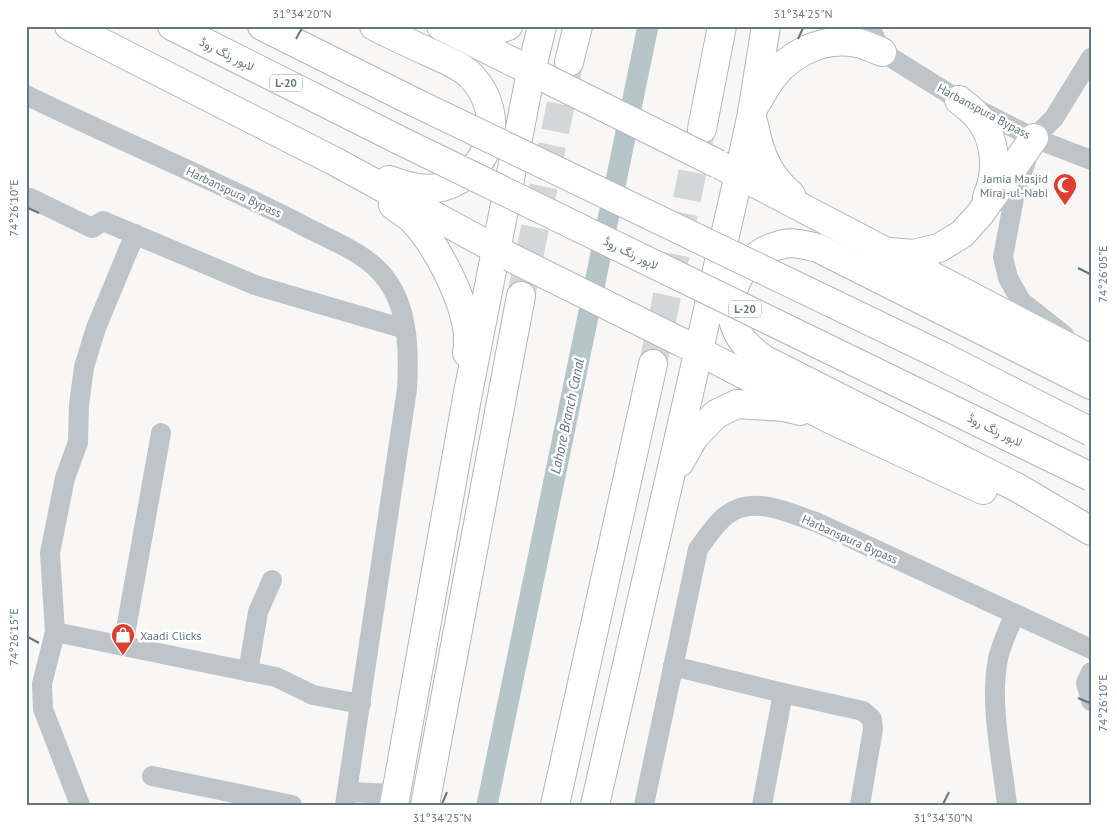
<svg xmlns="http://www.w3.org/2000/svg" width="1117" height="831" viewBox="0 0 1117 831" font-family="'PT Sans',Vazirmatn,sans-serif">
<rect width="100%" height="100%" fill="#f8f7f5"/>
<g fill="none" stroke-linecap="round" stroke-linejoin="round">
<!-- canal -->
<path stroke="#b6c5c7" stroke-width="21" d="M487,805L648,26"/>
<!-- highway-tunnel -->
<g stroke="#d3d7d8" stroke-width="28" stroke-dasharray="28 14" stroke-linecap="butt">
<path d="M521,296L569,64"/>
<path d="M653,364L701,131"/>
</g>
<!-- highway casing -->
<g stroke="#b2b7ba" stroke-width="30">
<g id="highway">
<path d="M69,26L334,161L510,257"/>
<path d="M172,26L399,140"/>
<path d="M262,26L412,101"/>
<path d="M374,26C393,36 413,45 433,54C446,60 462,66 472,77C507,115 492,173 442,187C424,192 406,186 389,180"/>
<path d="M441,26L547,79"/>
<path d="M463,26C478,30 493,32 508,26"/>
<path d="M569,62L578,26"/>
<path d="M959,100C965,105 972,110 977,116C996,137 999,171 987,197"/>
<path d="M702,129L722,26"/>
<path d="M724,167L1091,359"/>
<path d="M791,195C770,177 760,156 755,129C754,125 752,119 752,114C752,107 761,97 764,90C782,57 819,36 857,43C865,44 874,49 882,52"/>
<path d="M393,205C399,210 406,214 412,219C437,245 464,298 468,334C468,340 468,347 467,353"/>
<path d="M890,252L913,254L939,248L962,234L980,214L1034,138"/>
<path d="M683,343L832,420L983,490"/>
<path d="M1091,385L818,248C805,245 793,241 780,245C742,254 719,297 738,333C744,345 754,352 765,360L1018,488L1091,531"/>
<path d="M680,462L694,437L716,414L737,404L784,407L800,411"/>
<path d="M394,805L467,398L531,72L542,26"/>
<path d="M425,805L521,296"/>
<path d="M555,805L653,364"/>
<path d="M595,805L739,174L752,113L766,26"/>
</g>
</g>
<!-- minor -->
<g stroke="#bec4c7" stroke-width="20">
<path d="M869,26L882,52L959,100L1034,138L1091,160"/>
<path d="M26,95C118,140 213,179 304,226C332,241 367,253 386,279C409,309 409,354 407,389L345,805"/>
<path d="M30,198L92,228L103,221L255,285L405,329"/>
<path d="M135,234L96,328L84,367L79,405L78,442L65,478L50,553L55,632L276,677L313,695L361,704"/>
<path d="M1064,335L1021,301L1008,278L1003,257L1015,193L1034,138L1054,118L1091,58"/>
<path d="M55,632L42,684L43,709L80,805"/>
<path d="M123,646L161,433"/>
<path d="M673,666L783,693L863,711L872,719L873,729L860,805"/>
<path d="M248,672L258,612L272,580"/>
<path d="M1091,672L1086,683L1091,701"/>
<path d="M152,776L292,805"/>
<path d="M348,792L395,794"/>
<path d="M644,805L698,549C708,536 718,519 733,511C758,497 791,514 816,522L1091,649"/>
<path d="M762,805L783,693"/>
<path d="M1007,805C1002,759 989,704 998,659C1001,644 1009,629 1014,615"/>
</g>
<!-- highway -->
<use href="#highway" stroke="#fff" stroke-width="28"/>
<!-- highway-bridge casing -->
<g stroke="#b2b7ba" stroke-width="30" stroke-linecap="butt">
<g id="highway-bridge">
<path d="M547,79L718,164"/>
<path d="M412,101L942,356L1091,432"/>
<path d="M399,140L1091,477"/>
<path d="M510,257L681,342"/>
</g>
</g>
<!-- highway-bridge -->
<use href="#highway-bridge" stroke="#fff" stroke-width="28"/>
</g>
<!-- ticks -->
<path fill="none" stroke="#64777f" stroke-width="2" d="M296,39L302,28M798,39L803,28M28,208L39,213M1078,268L1090,274M28,637L39,643M1078,698L1090,703M442,804L447,792M943,804L949,792"/>
<!-- icons -->
<defs>
<g id="mosque-pin" transform="scale(1.25)"><path d="M0 17L-7.5 6A9.5 9.5 0 1 1 7.5 6Z" fill="#de3f2f" stroke="#fff"/><path d="M3.5-4.9A6 6 0 1 0 3.5 4.9A5 5 0 1 1 3.5-4.9Z" fill="#fff"/></g>
<g id="shop-pin" transform="scale(1.25)"><path d="M0 17L-7.5 6A9.5 9.5 0 1 1 7.5 6Z" fill="#de3f2f" stroke="#fff"/><path d="M-5-2.5h2.3a2.7 3.5 0 0 1 5.4 0H5L5.5 6h-11ZM-1.5-2.5h3a1.5 2.3 0 0 0-3 0Z" fill="#fff"/></g>
</defs>
<g fill-rule="evenodd">
<use href="#mosque-pin" x="1065" y="185"/>
<use href="#shop-pin" x="123" y="635"/>
</g>
<g text-anchor="middle" dominant-baseline="central" stroke-width="5" stroke-linejoin="round" paint-order="stroke">
<!-- shield labels -->
<g fill="#fff" stroke="#92a0a5" stroke-width="1">
<rect x="270" y="74.5" width="32" height="17" rx="4"/>
<rect x="729" y="300.5" width="32" height="17" rx="4"/>
</g>
<g font-size="11" font-weight="bold" fill="#64777f">
<text x="286" y="83">L-20</text>
<text x="745" y="309">L-20</text>
</g>
<!-- street labels -->
<g font-size="12" fill="#64777f" stroke="#fff">
<text transform="translate(227 54) rotate(27)">لاہور رنگ روڈ</text>
<text transform="translate(984 111) rotate(28)">Harbanspura Bypass</text>
<text transform="translate(234 192) rotate(25)">Harbanspura Bypass</text>
<text transform="translate(631 253) rotate(26)">لاہور رنگ روڈ</text>
<text transform="translate(995 430) rotate(26)">لاہور رنگ روڈ</text>
<text transform="translate(850 539) rotate(24)">Harbanspura Bypass</text>
</g>
<!-- poi labels -->
<g font-size="12" fill="#64777f" stroke="#fff" text-anchor="end">
<text x="1048" y="178">Jamia Masjid<tspan x="1048" dy="14">Miraj-ul-Nabi</tspan></text>
<text x="140" y="635" text-anchor="start">Xaadi Clicks</text>
</g>
<!-- water labels -->
<g font-size="14" font-style="italic" fill="#5e767a" stroke="#fff">
<text transform="translate(567 416) rotate(-78)">Lahore Branch Canal</text>
</g>
</g>
<!-- border -->
<rect width="1117" height="831" fill="none" stroke="#ffffff" stroke-width="55"/>
<rect x="28" y="28" width="1062" height="776" fill="none" stroke="#64777f" stroke-width="2"/>
<g font-size="12" text-anchor="middle" fill="#64777f">
<text x="302" y="18">31°34'20"N</text>
<text x="803" y="18">31°34'25"N</text>
<text transform="translate(14 208) rotate(-90)" y="4">74°26'10"E</text>
<text transform="translate(1103 274) rotate(-90)" y="4">74°26'05"E</text>
<text transform="translate(14 637) rotate(-90)" y="4">74°26'15"E</text>
<text transform="translate(1103 703) rotate(-90)" y="4">74°26'10"E</text>
<text x="442" y="822">31°34'25"N</text>
<text x="943" y="822">31°34'30"N</text>
</g>
</svg>
